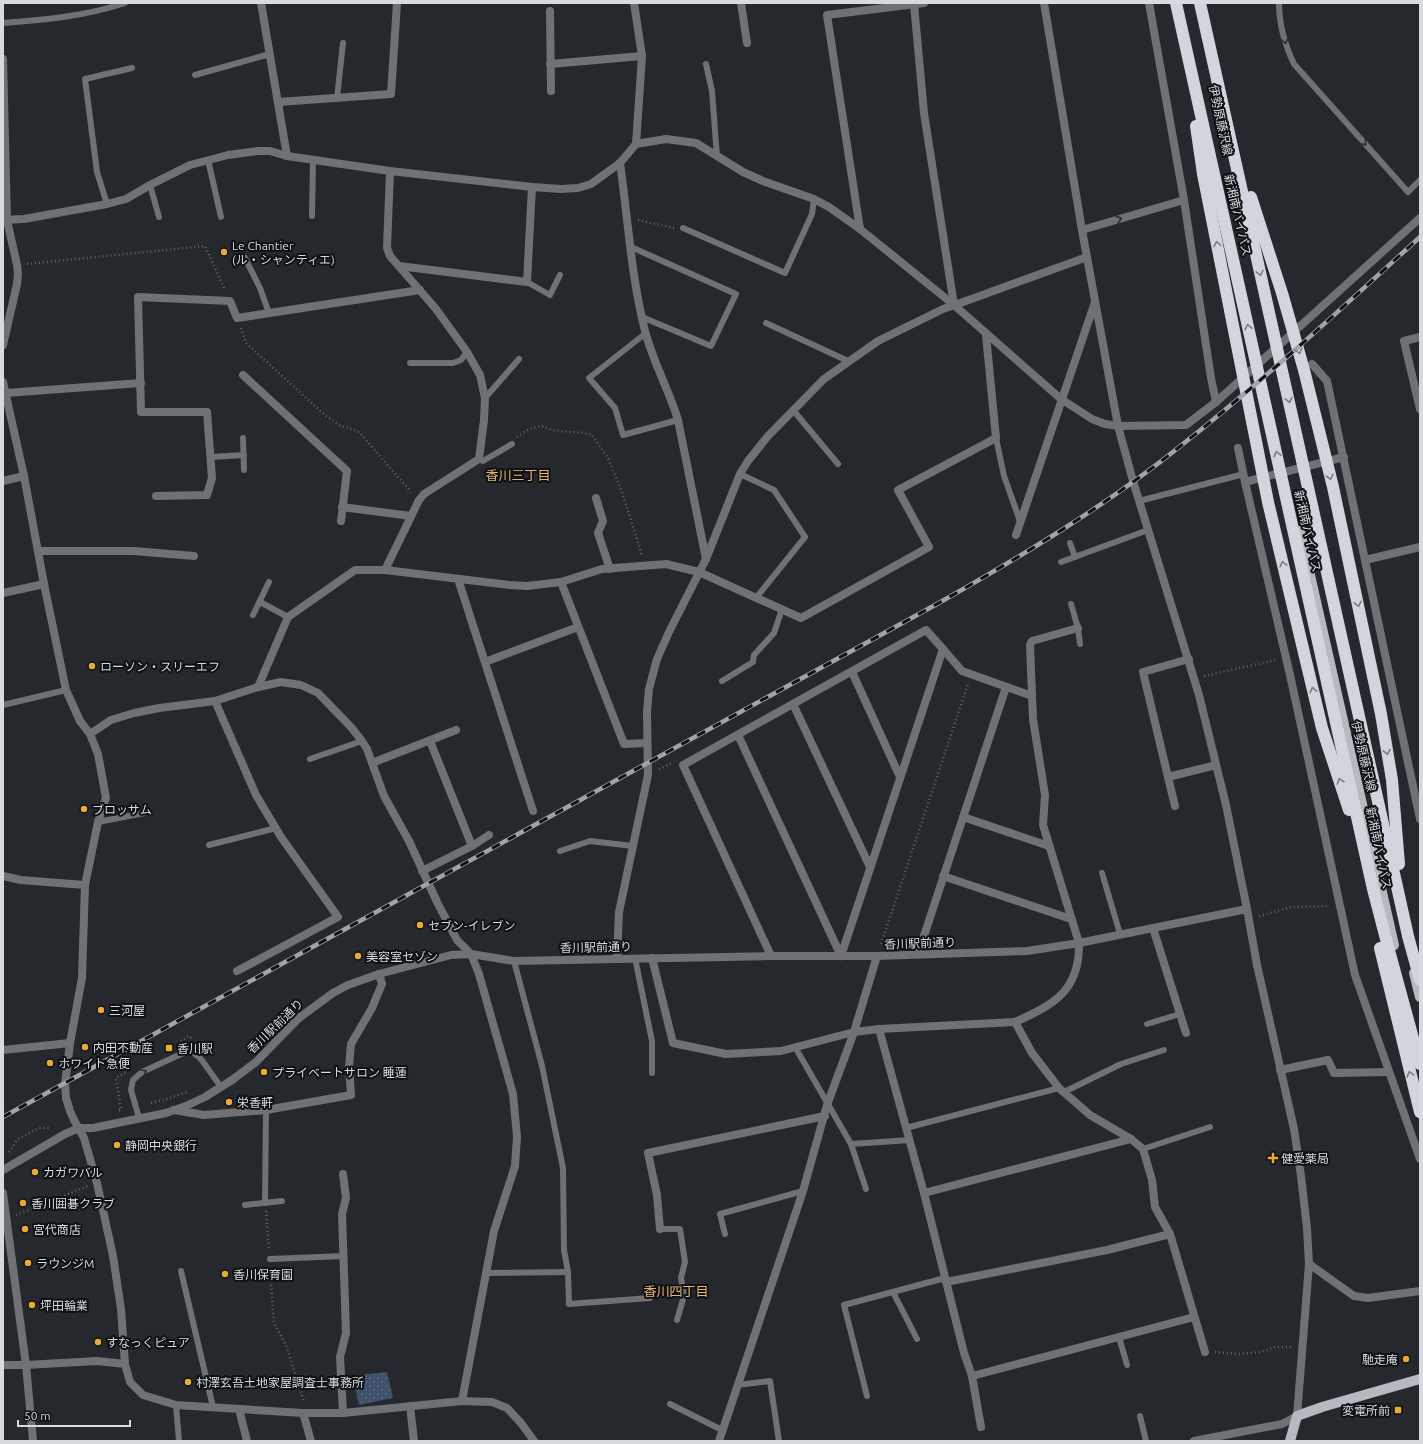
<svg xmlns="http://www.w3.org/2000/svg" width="1423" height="1444" viewBox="0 0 1423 1444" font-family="Ubuntu,'Noto Sans JP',sans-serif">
<defs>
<pattern id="park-dots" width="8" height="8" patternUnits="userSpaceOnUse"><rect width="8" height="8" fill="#3e506a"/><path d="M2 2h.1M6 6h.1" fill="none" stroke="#59697f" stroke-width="1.8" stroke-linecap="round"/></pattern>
</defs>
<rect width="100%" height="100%" fill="#25292e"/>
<!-- park -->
<path fill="url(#park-dots)" d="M387,1372L393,1398L359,1405L352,1376Z"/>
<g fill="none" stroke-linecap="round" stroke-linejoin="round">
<!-- path -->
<g stroke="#606469" stroke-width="2.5" stroke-dasharray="1 3" stroke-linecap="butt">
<path d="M638,220L674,228"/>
<path d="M27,264L205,246L225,290"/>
<path d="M241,328L246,343L326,416L340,425L359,432L411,492"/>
<path d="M517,437L529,429L541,426L552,430L591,434L608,458L622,492L642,555"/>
<path d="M1204,676L1275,660"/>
<path d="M659,769L672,763"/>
<path d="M1259,916L1292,907L1329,906"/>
<path d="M881,944L968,684"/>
<path d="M177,1043L189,1036L193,1040"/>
<path d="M151,1103L170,1098L187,1092"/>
<path d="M119,1110H121L116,1078L126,1072"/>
<path d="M9,1152L18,1139L39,1128H51"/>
<path d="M266,1211L269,1250"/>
<path d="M16,1215L88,1186"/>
<path d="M270,1269L274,1323L286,1345L304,1402"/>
<path d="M1215,1352L1238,1354L1261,1352L1275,1347H1291"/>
</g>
<!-- service -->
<g stroke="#6f7174" stroke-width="6">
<path d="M1279,3C1279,24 1285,45 1294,64L1408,192L1420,180"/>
<path d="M3,23C44,20 86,16 125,3"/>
<path d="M706,64L712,91L717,157"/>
<path d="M195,75L270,54"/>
<path d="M337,98L343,43"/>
<path d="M208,160L221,217"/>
<path d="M150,185L159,217"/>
<path d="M107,204L97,172L85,79L132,68"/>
<path d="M312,216L313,160"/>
<path d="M683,228L785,273L812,214L814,199"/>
<path d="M631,247L736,294L711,346L642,317"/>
<path d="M245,258L260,288L269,313"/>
<path d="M527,282L550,295L560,275"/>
<path d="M766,323L848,361"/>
<path d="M646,333L589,378L615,408L623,435L678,420"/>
<path d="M410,363H453L461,360L467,352"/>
<path d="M485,398L519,359"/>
<path d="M793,410L838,464"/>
<path d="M243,438L244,470"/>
<path d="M996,438L1004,476L1020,521"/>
<path d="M211,457L244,455"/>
<path d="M479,459L483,461L512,444"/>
<path d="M740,474L774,490L805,537L756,598"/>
<path d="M1139,501L1244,474"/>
<path d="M1070,543L1075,557"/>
<path d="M1061,562L1148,530"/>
<path d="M260,602L288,617"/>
<path d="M1071,604L1078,628L1080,644"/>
<path d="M253,615L269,582"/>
<path d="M722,681L753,662L754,655L774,633L782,609"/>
<path d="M3,705L66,690"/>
<path d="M310,759L362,741"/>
<path d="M98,822L144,813"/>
<path d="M209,845L276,828"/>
<path d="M560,851L590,841L633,846"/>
<path d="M1102,873L1120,934"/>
<path d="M635,958L652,1041V1073"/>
<path d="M514,961L542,1066L563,1168L564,1250L568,1272L569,1304L650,1298"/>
<path d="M1147,1024L1180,1014"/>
<path d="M795,1047L851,1144L866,1189"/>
<path d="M1064,1092L1121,1064L1164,1050"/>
<path d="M139,1118L131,1090L133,1080L142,1072L190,1050L201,1059L221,1087"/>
<path d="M906,1128L1059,1088"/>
<path d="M851,1144L910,1140"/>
<path d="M1143,1149L1210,1127"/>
<path d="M265,1203L266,1110"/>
<path d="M245,1205L282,1201"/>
<path d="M660,1229H680L685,1262L681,1278L684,1296L677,1320"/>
<path d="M725,1234L720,1214L803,1191"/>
<path d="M270,1259L344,1256"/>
<path d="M181,1271L213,1407"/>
<path d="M485,1273L568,1272"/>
<path d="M893,1292L917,1339"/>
<path d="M1119,1337L1127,1365"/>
<path d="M737,1385L770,1381L779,1441"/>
<path d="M867,1396L844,1305L945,1278"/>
<path d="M670,1404L722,1430"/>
<path d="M176,1405L179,1441"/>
<path d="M1140,1416L1146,1441"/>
</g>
<!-- minor -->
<g stroke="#6f7174" stroke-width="8">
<path d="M261,3L287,156"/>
<path d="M634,3L642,56L636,144"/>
<path d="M741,3L747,43"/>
<path d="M1044,3L1082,230L1118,426L1133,481L1199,695L1226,805L1247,909"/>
<path d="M1149,3L1184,200L1211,378L1216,402"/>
<path d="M914,4L924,113L954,305"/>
<path d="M550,11L551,91"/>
<path d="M550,64L642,56"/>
<path d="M278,102L391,94L397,3"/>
<path d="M620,163C628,219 631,276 645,331C653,362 669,390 678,420L706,559"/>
<path d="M3,220L24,219L107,204L126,199L150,185L190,165L228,155L258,151H270L287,156L390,171L532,187L561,189L578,188L591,184L620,163L636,144L666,139L696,143L743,172L763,181L814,199L829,207L860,229L954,305L1061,399L1092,419L1105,424L1118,426L1186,425L1216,402L1420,218"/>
<path d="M860,229L827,15L924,3"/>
<path d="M1082,230L1184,200"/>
<path d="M399,266L527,282L532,187"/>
<path d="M1420,337L1404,341L1420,409"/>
<path d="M3,345L17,284L18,274L17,265L7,220"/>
<path d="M1312,364L1327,381L1420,819"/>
<path d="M243,375L347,471L341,521"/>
<path d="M3,382L24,476L44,584L66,690L80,721L90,734L98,754L106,798L98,822L85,885L82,978L70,1043L65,1084L66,1098L70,1111L74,1120L84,1138L97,1183L113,1256L121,1309L125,1364L130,1382L143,1395L176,1405L303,1413H343L462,1401L492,1402L507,1408L521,1423L534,1441"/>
<path d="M6,393L141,383"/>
<path d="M1238,448L1245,482"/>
<path d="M1344,457L1245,482L1290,675L1355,975L1420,1159"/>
<path d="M3,481L24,476"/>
<path d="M156,496L207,495L212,478L207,412H141L138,297L230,301L237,318L420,290"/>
<path d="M596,498L603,521L598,533L610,569"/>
<path d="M342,507L411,516"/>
<path d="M1016,535L1095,302"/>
<path d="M38,551H133L194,556"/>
<path d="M1365,560L1420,547"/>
<path d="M385,570L419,500L424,494L479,459L484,420L485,398L480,375L467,352L436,309L390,256L387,248L390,171"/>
<path d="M458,579L533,811"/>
<path d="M561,582L624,744L647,743"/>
<path d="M3,593L44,584"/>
<path d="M943,649L962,671L1032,696L1033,719L1045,795L1043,825L1079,943C1080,990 1054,1005 1015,1022L1032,1053L1059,1088L1090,1115L1131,1139L1143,1149L1152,1180L1155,1207L1170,1234L1205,1352"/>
<path d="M1189,659L1143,672L1168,777L1216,765"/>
<path d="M485,662L578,627"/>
<path d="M852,672L900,777"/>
<path d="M258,687L288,617L355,570H385L510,585L527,586L561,582L602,569L666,564L699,572L801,618L929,547L898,490L996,438L986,335"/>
<path d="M1032,696L1030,645L1032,641L1078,628"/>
<path d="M215,701L256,795L281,837L338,917L237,971"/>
<path d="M793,704L870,867"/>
<path d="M90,734L111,720L134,713L159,708L215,701L258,687L281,682L301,685L318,693L351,727L362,741L367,749L384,796L409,841L438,904L457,940L471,954L479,974L513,1094L517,1137L515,1166L494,1231L462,1401"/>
<path d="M738,735L841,956L943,649L926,630L683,765L771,956"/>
<path d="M430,741L472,846"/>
<path d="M372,763L456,730"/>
<path d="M1168,777L1175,806"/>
<path d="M963,817L1049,846"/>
<path d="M422,871L472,846L489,835"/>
<path d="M3,876L21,880L85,885"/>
<path d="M943,876L1071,919"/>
<path d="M1153,928L1186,1033"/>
<path d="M918,954L1006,687"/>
<path d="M652,958L673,1043L726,1054L781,1051L854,1032L879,1029L1015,1022"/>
<path d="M617,959L619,912L648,775L647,712L649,689L657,659L669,632L706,559L740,474L748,461L768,436L824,379L878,341L943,309L966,301L1087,257"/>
<path d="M879,1029L924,1193L964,1353L972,1376L981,1427"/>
<path d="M3,1050L70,1043"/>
<path d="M1280,1070L1328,1060L1334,1073L1388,1072"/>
<path d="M174,1110L204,1115L266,1110L351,1095L349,1067L351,1044L372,1008L382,984L379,974"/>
<path d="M343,1174L346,1198L342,1214L346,1333L340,1357L343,1413"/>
<path d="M3,1193L26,1365L33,1441"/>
<path d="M924,1193L1131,1139"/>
<path d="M660,1229L657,1195L648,1153L825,1116"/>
<path d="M1309,1264L1354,1296L1368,1298L1420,1291"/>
<path d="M946,1282L1107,1250L1170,1234"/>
<path d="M3,1365H26L97,1361L125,1364"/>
<path d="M972,1376L1194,1317"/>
<path d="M410,1406L414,1441"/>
<path d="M239,1409L247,1441"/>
<path d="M303,1413L311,1441"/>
<path d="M719,1441L803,1191L827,1105L854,1032L877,956"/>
<path d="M1194,1441L1282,1424L1297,1416"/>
</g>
<!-- tertiary -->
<g stroke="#6f7174" stroke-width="8">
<path d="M3,59L7,220"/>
<path d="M3,1170L65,1134L79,1128H93L166,1113L186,1106L205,1097L232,1080L256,1062L299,1018L333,993L348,985L379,974L451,955L471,954L514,961L771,956H877L1027,951L1079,943L1247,909L1257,965L1294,1129L1301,1176L1307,1228L1309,1264L1297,1416"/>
</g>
<!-- primary -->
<g stroke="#b5bac0" stroke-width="10">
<path d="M1300,531L1394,945"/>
<path d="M1414,973L1420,997"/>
<path d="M1290,1441L1297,1416L1322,1407L1420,1379"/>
</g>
<!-- motorway -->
<g stroke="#d1d6de" stroke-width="12">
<path d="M1176,3L1373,889L1387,943L1420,1064"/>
<path d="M1200,3L1408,936L1420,980"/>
<path d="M1196,126L1203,174L1268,502L1322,728L1349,810"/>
<path d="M1251,197L1282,293L1304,370L1333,487L1381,714L1392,780L1399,864"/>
<path d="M1380,948L1420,1112"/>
</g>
<!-- rail casing -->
<g stroke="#a0a3a8" stroke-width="4.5">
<path id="rail" d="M3,1117L937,604C1020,557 1104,507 1178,448C1262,382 1341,309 1420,237"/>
</g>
<!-- rail -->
<use href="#rail" stroke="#0f1114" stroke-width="3" stroke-dasharray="9" stroke-linecap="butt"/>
</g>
<!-- one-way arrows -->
<defs><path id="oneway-chevron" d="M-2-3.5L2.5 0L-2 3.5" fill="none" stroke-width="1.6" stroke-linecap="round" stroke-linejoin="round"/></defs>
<g stroke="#2c2e31">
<use href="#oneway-chevron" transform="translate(1285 41) rotate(78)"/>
<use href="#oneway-chevron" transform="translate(1364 143) rotate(49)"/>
<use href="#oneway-chevron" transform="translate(1119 219) rotate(-17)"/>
<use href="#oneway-chevron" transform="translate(144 1072) rotate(-31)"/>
</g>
<g stroke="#7a7d83">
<use href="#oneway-chevron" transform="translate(1217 244) rotate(-101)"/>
<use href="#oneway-chevron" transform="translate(1260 273) rotate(77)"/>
<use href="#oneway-chevron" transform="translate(1248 327) rotate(-103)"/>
<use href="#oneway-chevron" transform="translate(1299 351) rotate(74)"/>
<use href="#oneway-chevron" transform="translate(1289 400) rotate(77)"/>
<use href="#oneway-chevron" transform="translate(1277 454) rotate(-103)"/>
<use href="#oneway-chevron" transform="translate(1330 477) rotate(77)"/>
<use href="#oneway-chevron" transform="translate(1283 564) rotate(-104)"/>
<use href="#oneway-chevron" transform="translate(1358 604) rotate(78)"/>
<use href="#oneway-chevron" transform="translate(1313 690) rotate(-104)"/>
<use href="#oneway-chevron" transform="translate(1387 752) rotate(81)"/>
<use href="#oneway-chevron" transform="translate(1340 781) rotate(-108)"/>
<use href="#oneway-chevron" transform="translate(1410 1074) rotate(-105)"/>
</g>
<!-- markers -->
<g fill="#eaaa39" stroke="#0f1114" stroke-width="1.5">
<circle cx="224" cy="252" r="4"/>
<circle cx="92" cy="666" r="4"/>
<circle cx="84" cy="809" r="4"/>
<circle cx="420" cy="925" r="4"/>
<circle cx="358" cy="956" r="4"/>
<circle cx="101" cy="1010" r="4"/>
<circle cx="85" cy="1047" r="4"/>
<rect x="165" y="1044" width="8" height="8" rx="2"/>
<circle cx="50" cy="1063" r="4"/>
<circle cx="264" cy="1072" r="4"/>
<circle cx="229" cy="1102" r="4"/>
<circle cx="117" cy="1145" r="4"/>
<path d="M1271 1152h4v4h4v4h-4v4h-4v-4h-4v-4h4z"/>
<circle cx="35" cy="1172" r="4"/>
<circle cx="23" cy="1203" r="4"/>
<circle cx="25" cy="1229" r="4"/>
<circle cx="28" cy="1263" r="4"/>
<circle cx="225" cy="1274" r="4"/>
<circle cx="32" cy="1305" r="4"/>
<circle cx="98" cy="1342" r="4"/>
<circle cx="1406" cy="1359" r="4"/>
<circle cx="188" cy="1382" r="4"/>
<rect x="1394" y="1406" width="8" height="8" rx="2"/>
</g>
<g text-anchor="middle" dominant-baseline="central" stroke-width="4" stroke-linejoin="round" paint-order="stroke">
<!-- street labels -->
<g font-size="12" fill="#d7dade" stroke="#0f1114">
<text transform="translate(1221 120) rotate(78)">伊勢原藤沢線</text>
<text transform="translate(1238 215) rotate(77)">新湘南バイパス</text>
<text transform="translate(1308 531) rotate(77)">新湘南バイパス</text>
<text transform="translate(1364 756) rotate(77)">伊勢原藤沢線</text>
<text transform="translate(1379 848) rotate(78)">新湘南バイパス</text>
<text transform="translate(920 943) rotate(-2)">香川駅前通り</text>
<text transform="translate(596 947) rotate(-1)">香川駅前通り</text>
<text transform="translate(275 1026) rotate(-44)">香川駅前通り</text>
</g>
<!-- poi labels -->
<g font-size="12" fill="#d7dade" stroke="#0f1114" text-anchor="start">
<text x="232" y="245">Le Chantier<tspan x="232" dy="14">(ル・シャンティエ)</tspan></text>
<text x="100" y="666">ローソン・スリーエフ</text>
<text x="92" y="809">ブロッサム</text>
<text x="428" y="925">セブン-イレブン</text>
<text x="366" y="956">美容室セゾン</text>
<text x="109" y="1010">三河屋</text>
<text x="93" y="1047">内田不動産</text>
<text x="177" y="1048">香川駅</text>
<text x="58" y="1063">ホワイト急便</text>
<text x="272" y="1072">プライベートサロン 睡蓮</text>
<text x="237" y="1102">栄香軒</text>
<text x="125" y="1145">静岡中央銀行</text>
<text x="1281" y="1158">健愛薬局</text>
<text x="43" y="1172">カガワバル</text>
<text x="31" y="1203">香川囲碁クラブ</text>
<text x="33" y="1229">宮代商店</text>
<text x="36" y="1263">ラウンジM</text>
<text x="233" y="1274">香川保育園</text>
<text x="40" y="1305">坪田輪業</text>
<text x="106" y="1342">すなっくピュア</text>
<text x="1398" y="1359" text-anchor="end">馳走庵</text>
<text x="196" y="1382">村澤玄吾土地家屋調査士事務所</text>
<text x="1390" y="1410" text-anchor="end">変電所前</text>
</g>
<!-- neighbourhood labels -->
<g font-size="13" fill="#e3b773" stroke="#0f1114">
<text x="518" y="475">香川三丁目</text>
<text x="676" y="1291">香川四丁目</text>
</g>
</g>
<!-- border -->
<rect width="1423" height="1444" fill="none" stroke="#d7dade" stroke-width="8"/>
<!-- scale -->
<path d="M18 1420v6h112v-6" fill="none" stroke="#d7dade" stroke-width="2"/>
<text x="24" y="1420" font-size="12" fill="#d7dade" stroke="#0f1114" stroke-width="3" paint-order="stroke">50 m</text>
</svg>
